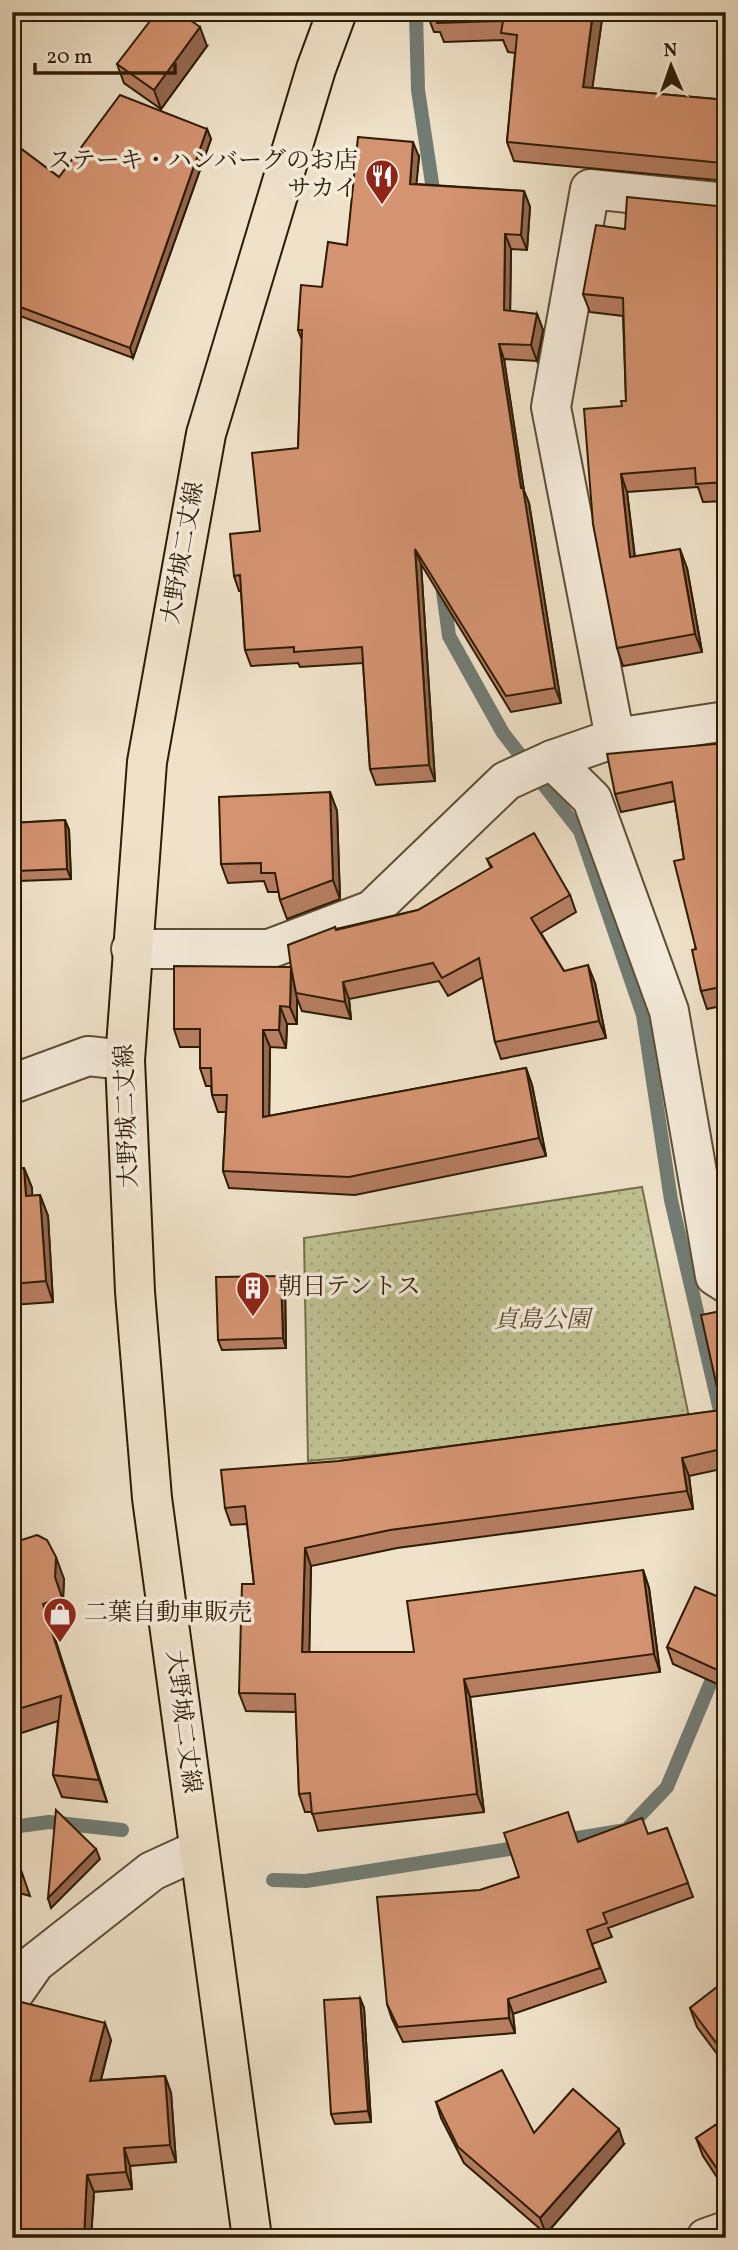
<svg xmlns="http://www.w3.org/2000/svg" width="738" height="2250" viewBox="0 0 738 2250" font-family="Vollkorn,'Noto Serif JP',serif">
<defs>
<pattern id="grass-dots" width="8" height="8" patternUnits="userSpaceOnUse" patternTransform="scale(1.75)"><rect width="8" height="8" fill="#bfc292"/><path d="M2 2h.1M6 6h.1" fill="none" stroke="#a4a67c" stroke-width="1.8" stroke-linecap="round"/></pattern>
</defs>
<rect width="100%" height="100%" fill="#efe2c9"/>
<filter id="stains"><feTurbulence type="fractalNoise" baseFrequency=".00286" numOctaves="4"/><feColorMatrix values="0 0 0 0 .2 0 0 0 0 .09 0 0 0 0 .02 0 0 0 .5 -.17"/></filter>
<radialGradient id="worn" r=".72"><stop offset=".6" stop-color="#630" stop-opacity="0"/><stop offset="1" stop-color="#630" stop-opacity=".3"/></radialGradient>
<!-- grass -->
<path fill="url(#grass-dots)" stroke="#766f4a" stroke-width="2" d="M642,1187L691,1427L308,1461L304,1238Z"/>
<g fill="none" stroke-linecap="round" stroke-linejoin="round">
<!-- stream -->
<g stroke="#717c74" stroke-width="14">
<path d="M416,12L418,90L435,203"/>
<path d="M442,584L449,636L503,733L580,831L643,1015L671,1200L726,1436"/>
<path d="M12,1827L49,1822L122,1830"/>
<path d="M559,1841L626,1830L667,1787L726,1646"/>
<path d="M273,1880L306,1881L528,1846"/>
</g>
<!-- street casing -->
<g stroke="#5e4e34" stroke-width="42">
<g id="street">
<path d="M726,721L615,738L552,760L592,799L669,1011L715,1276L726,1283"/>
<path d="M615,738L551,407L590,189L726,203"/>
<path d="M131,949H269L372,910L506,781L552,760"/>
<path d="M12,1084L88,1056L125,1060"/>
<path d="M12,1996L35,1963L152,1871L198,1850"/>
<path d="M706,2238L726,2231"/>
</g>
</g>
<!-- primary casing -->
<g stroke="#2e1c03" stroke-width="42">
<path id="primary" d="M252,2238L152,1498L135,1292L125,1060L147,762L206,434L316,69L337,12"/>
</g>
<!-- street -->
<use href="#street" stroke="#f5ecdc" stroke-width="38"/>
<!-- primary -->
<use href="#primary" stroke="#efe2c9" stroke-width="38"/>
</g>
<!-- wall -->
<g fill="#b67e61" stroke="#2e1c03" stroke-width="2">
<path d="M603,12L592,88L726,100V181L514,161L507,142L515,53L508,52L503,40L444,42L440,32H434L427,14Z"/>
<path d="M207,46L161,109L124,83L117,64Z"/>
<path d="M207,129L211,139L133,358L12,313V142L59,177Z"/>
<path d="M419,157L416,184L524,191L530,207L527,250L511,249L510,311L537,314L543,330L537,361L504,359L524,491L529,503L561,703L511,712L421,564L435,781L376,785L370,769L363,663L300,667L298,663L251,666L245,650L241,591H239L234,576L260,531L298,448L302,340L298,330L347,245Z"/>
<path d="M726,205V501L703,502L698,487L627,492L635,557L687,568L702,652L623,666L617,648L622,406L626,401L623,316L590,312L583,294L625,229Z"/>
<path d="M726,743V1005L707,1009L701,991L684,859L675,801L621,812L615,794Z"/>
<path d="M330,792L337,811L340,899L287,919L280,900L279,892H268L264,881L228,883L221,864Z"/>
<path d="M65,820L69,830L71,879L20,881L21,889L12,890V823Z"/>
<path d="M487,859L570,895L576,912L541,933L564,971L595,983L606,1038L501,1059L495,1042L483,977L448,996L439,981L349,999L351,1019L302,1011L297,998V1024H287L286,1048L270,1047L269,1116L526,1068L532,1085L546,1156L355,1195L229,1188L223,1171L226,1112H218L212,1095L211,1086H206L200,1068V1047H180L174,1029L291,967L335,927L336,929L418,910L491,868Z"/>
<path d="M24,1168L32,1188V1196L40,1195L48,1216L53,1302L12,1305V1169Z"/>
<path d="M281,1276L285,1286L286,1348L222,1350L218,1340Z"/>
<path d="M726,1310V1468L689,1476L693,1509L397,1548L311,1566L309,1652H414L643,1570L649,1588L660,1672L470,1697L484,1812L318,1831L312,1812H305L299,1794L296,1712L246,1711L239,1693L254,1584L247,1524L231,1525L225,1508L339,1461L722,1410Z"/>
<path d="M12,1457L16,1469L19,1505H12Z"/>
<path d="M12,1543L64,1579L63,1599L70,1620L51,1626L107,1802L62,1797L53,1775L58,1721L12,1736Z"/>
<path d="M726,1600V1688L673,1664L667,1647Z"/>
<path d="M667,1828L693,1897L608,1928L612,1937L592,1944L606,1982L513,2014L515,2033L403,2042L392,2019L387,2004L480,1890L519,1877L579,1842L648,1834Z"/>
<path d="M12,1844L30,1896L12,1891Z"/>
<path d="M726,1980V2066L697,2027L690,2008Z"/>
<path d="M360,1998L364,2008L371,2122L335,2124L331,2114Z"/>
<path d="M111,2040L101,2080L165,2076L171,2093L176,2162L130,2166L132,2189L94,2192L91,2238H12Z"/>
<path d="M436,2102L534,2133L624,2144L546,2234L464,2163L441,2118Z"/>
<path d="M726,2118V2191L703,2156L696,2138Z"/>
</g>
<!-- shaded-wall -->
<g fill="#94674f" stroke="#2e1c03" stroke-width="2">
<path d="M593,12H603L590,105L583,87Z"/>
<path d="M200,27L207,46L161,109L154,90Z"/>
<path d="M207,129L211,139L133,358L130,348Z"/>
<path d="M413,142L419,157L415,199L410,184Z"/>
<path d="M524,191L530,207L527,250L521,235Z"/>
<path d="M505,234L511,249L510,325L504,310Z"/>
<path d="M537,314L543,330L537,361L531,345Z"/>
<path d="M499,344L504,359L524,491L529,503L561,703L555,688L521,488Z"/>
<path d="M621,474L627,492L637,576L630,557Z"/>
<path d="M415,549L421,564L435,781L429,765Z"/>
<path d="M680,549L687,568L702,652L695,634Z"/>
<path d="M330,792L337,811L340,899L333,880Z"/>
<path d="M65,820L69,830L71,879L67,869Z"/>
<path d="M16,871L20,881L21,889L17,879Z"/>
<path d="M588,965L595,983L606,1038L599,1021Z"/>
<path d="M291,967L297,998V1024L290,1007Z"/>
<path d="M343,982L349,999L351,1019L345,1002Z"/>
<path d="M280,1006L287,1024L286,1048L279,1030Z"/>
<path d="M263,1030L270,1047L269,1135L263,1117Z"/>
<path d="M526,1068L532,1085L546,1156L539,1138Z"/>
<path d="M24,1168L32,1188L33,1217L26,1196Z"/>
<path d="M40,1195L48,1216L53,1302L46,1281Z"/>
<path d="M281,1276L285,1286L286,1348L283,1338Z"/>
<path d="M12,1457L16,1469L19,1505L12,1487Z"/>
<path d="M682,1458L689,1476L693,1509L687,1491Z"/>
<path d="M305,1548L311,1566L309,1670L302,1652Z"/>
<path d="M56,1557L64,1579L63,1599L70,1620L55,1577Z"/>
<path d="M643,1570L649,1588L660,1672L654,1654Z"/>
<path d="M43,1604L51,1626L107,1802L99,1780Z"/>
<path d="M464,1679L470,1697L484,1812L477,1794Z"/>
<path d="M96,1849L100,1859L51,1908L48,1898Z"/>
<path d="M360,1998L364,2008L371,2122L368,2111Z"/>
<path d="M508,1999L513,2014L515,2033L509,2018Z"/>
<path d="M105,2023L111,2040L96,2098L90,2081Z"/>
<path d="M165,2076L171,2093L176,2162L170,2145Z"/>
<path d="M619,2129L624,2144L546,2234L540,2218Z"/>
<path d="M124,2148L130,2166L132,2189L126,2172Z"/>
<path d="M87,2175L94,2192L91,2238H84Z"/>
</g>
<!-- building -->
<g fill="#d49371" stroke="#2e1c03" stroke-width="2">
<path d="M157,12H179L200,27L154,90L117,64Z"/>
<path d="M427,12H593L583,87L726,100V165L722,163L507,142L517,35L501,33L503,21L437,23V13L427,14Z"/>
<path d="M120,95L207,129L130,348L12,304V142L59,177Z"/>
<path d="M358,137L413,142L410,184L524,191L521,235L505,234L504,310L537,314L531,345L499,344L521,488H523L555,688L506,696L415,549L429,765L370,769L362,647L294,652V647L245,650L240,575L234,576L230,534L260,531L252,453L298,448L302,330H298L301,285L322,287L328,242L347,245Z"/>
<path d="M627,197L717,206L726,205V482L696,484L695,468L621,474L630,557L680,549L695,634L617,648L593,524L584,409L622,406L621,401H626L623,298L583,294L596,225L625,229Z"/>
<path d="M726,743V986L701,991L692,950L696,949L674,861L684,859L672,782L615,794L607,754Z"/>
<path d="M330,792L333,880L280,900L275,873H261V863L221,864L219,797Z"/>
<path d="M65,820L67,869L16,871L17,879H12V823Z"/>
<path d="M534,833L570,895L531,918L564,971L588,965L599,1021L495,1042L479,958L442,978L433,963L343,982L345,1002L296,993L291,967L290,1007L280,1006L279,1030H263V1117L526,1068L539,1138L349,1177L223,1171L227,1095H212L211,1068H200V1029H174V966L291,967L288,945L335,927L336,930L418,910L492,867L487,859Z"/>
<path d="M24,1168L26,1196L40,1195L46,1281L12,1284V1169Z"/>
<path d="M281,1276L283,1338L218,1340L216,1277Z"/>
<path d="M726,1310V1448L682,1458L687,1491L390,1530L305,1548L302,1652H414L407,1601L643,1570L654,1654L464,1679L477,1794L312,1814L310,1793L299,1794L295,1694L239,1693L242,1584H254L245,1506L225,1508L221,1470L339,1461L722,1410L701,1315Z"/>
<path d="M37,1535L47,1540L56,1557L55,1577L62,1598L43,1604L99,1780L53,1775L61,1696L12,1711V1543Z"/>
<path d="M695,1587L726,1600V1674L667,1647Z"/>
<path d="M56,1810L96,1849L48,1898Z"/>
<path d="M568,1812L578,1842L642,1818L648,1834L667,1828L688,1883L603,1913L607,1923L587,1930L600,1968L508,1999L509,2018L398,2027L387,2004L377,1897L480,1890L519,1877L504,1833Z"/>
<path d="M12,1845L23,1877L12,1874Z"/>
<path d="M726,1980V2056L690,2008Z"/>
<path d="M360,1998L368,2111L331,2114L324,2000Z"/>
<path d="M21,2002L105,2023L90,2081L165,2076L170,2145L124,2148L126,2172L87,2175L84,2238H12V2036Z"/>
<path d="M502,2070L534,2133L573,2089L619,2129L540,2218L458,2147L436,2102Z"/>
<path d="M726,2118V2182L696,2138Z"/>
<path d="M726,2232V2238H717Z"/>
</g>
<!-- icons -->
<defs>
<g id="restaurant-pin" transform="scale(1.75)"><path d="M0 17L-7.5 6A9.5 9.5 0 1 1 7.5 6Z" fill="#8f2418" stroke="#f5ecdc"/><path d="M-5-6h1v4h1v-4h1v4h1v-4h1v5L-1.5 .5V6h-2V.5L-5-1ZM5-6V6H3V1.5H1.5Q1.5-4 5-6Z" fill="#fff"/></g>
<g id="building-pin" transform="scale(1.75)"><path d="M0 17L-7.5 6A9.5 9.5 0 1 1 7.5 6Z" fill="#8f2418" stroke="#f5ecdc"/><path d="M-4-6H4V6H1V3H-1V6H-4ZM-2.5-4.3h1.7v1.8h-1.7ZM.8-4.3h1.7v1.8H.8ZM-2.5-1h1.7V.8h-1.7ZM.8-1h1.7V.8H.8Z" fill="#fff"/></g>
<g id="shop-pin" transform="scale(1.75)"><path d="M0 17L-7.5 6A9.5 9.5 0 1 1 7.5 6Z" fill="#8f2418" stroke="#f5ecdc"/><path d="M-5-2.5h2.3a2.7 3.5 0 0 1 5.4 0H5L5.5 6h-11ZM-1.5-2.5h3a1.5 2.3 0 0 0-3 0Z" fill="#fff"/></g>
</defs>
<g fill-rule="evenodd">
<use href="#restaurant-pin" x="382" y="176"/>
<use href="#building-pin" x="253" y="1288"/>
<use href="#shop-pin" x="60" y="1614"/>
</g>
<g text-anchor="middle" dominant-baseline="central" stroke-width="7" stroke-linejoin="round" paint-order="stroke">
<!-- poi labels -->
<g font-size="24" fill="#2e1c03" stroke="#f5ecdc" text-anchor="start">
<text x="358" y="162" text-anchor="end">ステーキ・ハンバーグのお店<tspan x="358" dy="28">サカイ</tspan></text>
<text x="278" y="1288">朝日テントス</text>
<text x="84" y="1614">二葉自動車販売</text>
</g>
<!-- street labels -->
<g font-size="24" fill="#2e1c03" stroke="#f5ecdc">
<text transform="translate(184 553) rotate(-80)">大野城二丈線</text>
<text transform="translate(128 1116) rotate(-92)">大野城二丈線</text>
<text transform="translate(182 1722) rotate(83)">大野城二丈線</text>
</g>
<!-- park labels -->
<g font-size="24" font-style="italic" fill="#5a4e2e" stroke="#f5ecdc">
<text x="542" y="1321">貞島公園</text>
</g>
</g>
<!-- margin -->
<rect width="738" height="2250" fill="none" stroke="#efe2c9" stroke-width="42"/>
<rect x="14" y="14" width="710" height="2222" fill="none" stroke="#2e1c03" stroke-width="3.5"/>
<rect x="21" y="21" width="696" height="2208" fill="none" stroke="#2e1c03" stroke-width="2"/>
<!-- north arrow -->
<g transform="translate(671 66) rotate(358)" stroke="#f5ecdc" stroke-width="5" paint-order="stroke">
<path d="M0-5L12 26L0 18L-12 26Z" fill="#2e1c03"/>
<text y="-10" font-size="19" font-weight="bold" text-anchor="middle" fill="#2e1c03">N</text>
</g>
<!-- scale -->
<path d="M35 63v10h140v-10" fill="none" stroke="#2e1c03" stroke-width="3.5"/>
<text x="46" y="63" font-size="21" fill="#2e1c03" stroke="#f5ecdc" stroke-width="5" paint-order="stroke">20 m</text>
<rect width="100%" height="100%" filter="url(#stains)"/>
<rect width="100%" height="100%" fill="url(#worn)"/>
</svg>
